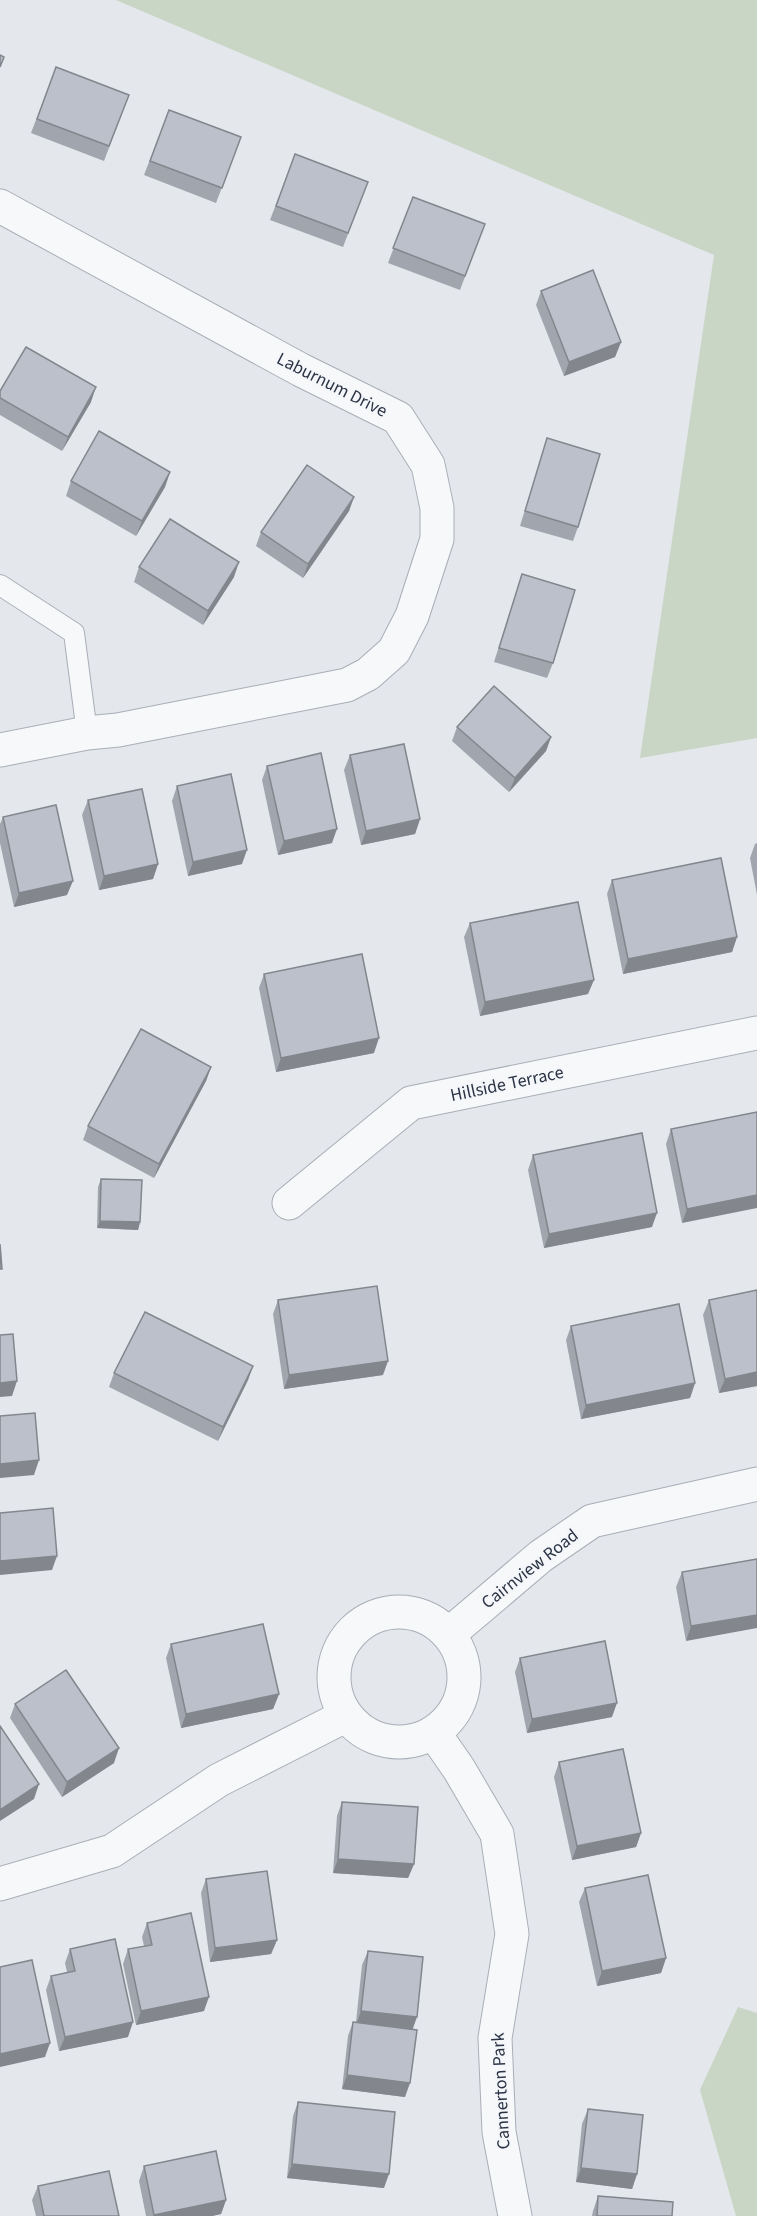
<svg xmlns="http://www.w3.org/2000/svg" width="757" height="2216" viewBox="0 0 757 2216" font-family="'Source Sans 3',sans-serif">
<rect width="100%" height="100%" fill="#e4e7ec"/>
<!-- green -->
<g fill="#c9d6c5">
<path d="M116,0H757V738L640,758L714,255Z"/>
<path d="M738,2007L757,2013V2216H736L700,2090Z"/>
</g>
<g fill="none" stroke-linecap="round" stroke-linejoin="round">
<!-- service casing -->
<g stroke="#a9aeb7" stroke-width="22">
<path id="service" d="M0,585L74,633L87,733"/>
</g>
<!-- minor casing -->
<g stroke="#a9aeb7" stroke-width="35">
<g id="minor">
<path d="M0,206L301,370L398,418L428,465L437,508V539L412,616L394,651L368,674L347,685L118,730L87,733L0,750"/>
<path d="M289,1203L411,1103L757,1033"/>
<circle cx="399" cy="1677" r="65"/>
<path d="M449,1634L541,1556L592,1521L757,1484"/>
<path d="M434,1733L459,1769L497,1834L512,1934L495,2038L499,2132L515,2216"/>
<path d="M0,1884L112,1851L219,1780L345,1716"/>
</g>
</g>
<!-- service -->
<use href="#service" stroke="#f7f8fa" stroke-width="20"/>
<!-- minor -->
<use href="#minor" stroke="#f7f8fa" stroke-width="33"/>
</g>
<!-- wall -->
<g fill="#a1a5ae">
<path d="M56,67L129,95L104,161L31,133Z"/>
<path d="M169,110L241,137L216,203L144,175Z"/>
<path d="M295,154L368,182L343,247L270,220Z"/>
<path d="M413,197L485,224L460,290L388,263Z"/>
<path d="M541,291L621,342L615,357L564,376L536,305Z"/>
<path d="M0,391L91,402L62,451L0,415Z"/>
<path d="M547,438L578,527L573,541L520,526Z"/>
<path d="M170,472L165,487L136,536L66,496L71,481Z"/>
<path d="M354,497L349,511L303,578L256,546L261,532Z"/>
<path d="M139,567L234,577L203,625L134,582Z"/>
<path d="M522,574L553,663L547,678L494,662Z"/>
<path d="M457,727L551,737L546,751L509,792L452,741Z"/>
<path d="M350,755L420,819L415,834L361,845L344,770Z"/>
<path d="M267,766L332,843L278,855L262,780Z"/>
<path d="M177,786L242,864L188,876L172,801Z"/>
<path d="M88,800L158,864L153,879L99,890L82,815Z"/>
<path d="M3,817L67,895L14,907L0,843V824Z"/>
<path d="M757,843V895L750,858L755,844Z"/>
<path d="M612,880L737,937L732,952L623,974L607,894Z"/>
<path d="M470,923L588,994L480,1016L464,937Z"/>
<path d="M264,974L374,1053L276,1072L259,988Z"/>
<path d="M211,1067L206,1081L154,1178L83,1140L88,1126Z"/>
<path d="M757,1112L682,1223L666,1144L671,1129Z"/>
<path d="M533,1155L652,1227L544,1248L528,1170Z"/>
<path d="M101,1179L140,1222L138,1230L97,1228L98,1187Z"/>
<path d="M757,1290V1386L719,1393L703,1315L709,1300Z"/>
<path d="M278,1300L383,1375L284,1389L273,1314Z"/>
<path d="M571,1326L695,1383L690,1398L581,1419L566,1340Z"/>
<path d="M253,1366L248,1380L218,1441L109,1387L114,1373Z"/>
<path d="M757,1559L686,1641L676,1587L682,1572Z"/>
<path d="M171,1644L279,1694L273,1709L181,1728L166,1658Z"/>
<path d="M520,1658L612,1717L527,1733L515,1672Z"/>
<path d="M15,1704L114,1763L62,1797L10,1718Z"/>
<path d="M559,1762L641,1833L636,1847L572,1860L554,1777Z"/>
<path d="M342,1802L414,1864L408,1878L333,1873L337,1816Z"/>
<path d="M206,1879L277,1940L271,1954L210,1962L201,1893Z"/>
<path d="M585,1888L666,1958L661,1973L597,1986L579,1902Z"/>
<path d="M147,1923L204,2011L136,2025L123,1964L128,1949L144,1946L142,1937Z"/>
<path d="M70,1949L128,2037L59,2051L46,1990L51,1976L67,1972L65,1963Z"/>
<path d="M368,1951L412,2029L405,2097L342,2089L348,2036L353,2022H356L362,1965Z"/>
<path d="M298,2102L384,2188L287,2178L293,2116Z"/>
<path d="M588,2109L637,2174L632,2189L576,2182L582,2124Z"/>
<path d="M144,2166L226,2200L221,2214L212,2216H146L139,2181Z"/>
<path d="M38,2186L119,2216H36L32,2200Z"/>
<path d="M598,2196L672,2216H592L593,2211Z"/>
</g>
<!-- shaded-wall -->
<g fill="#83868d">
<path d="M621,342L615,357L564,376L569,362Z"/>
<path d="M96,387L91,402L62,451L68,437Z"/>
<path d="M170,472L165,487L136,536L142,521Z"/>
<path d="M354,497L349,511L303,578L308,564Z"/>
<path d="M239,562L234,577L203,625L208,611Z"/>
<path d="M551,737L546,751L509,792L515,778Z"/>
<path d="M420,819L415,834L361,845L366,831Z"/>
<path d="M337,829L332,843L278,855L284,841Z"/>
<path d="M247,850L242,864L188,876L193,862Z"/>
<path d="M158,864L153,879L99,890L104,876Z"/>
<path d="M73,881L67,895L14,907L19,893Z"/>
<path d="M737,937L732,952L623,974L628,959Z"/>
<path d="M594,980L588,994L480,1016L485,1002Z"/>
<path d="M379,1038L374,1053L276,1072L281,1058Z"/>
<path d="M211,1067L206,1081L154,1178L159,1164Z"/>
<path d="M757,1195V1208L682,1223L687,1209Z"/>
<path d="M657,1213L652,1227L544,1248L549,1234Z"/>
<path d="M100,1221L140,1222L138,1230L97,1228Z"/>
<path d="M388,1361L383,1375L284,1389L289,1375Z"/>
<path d="M253,1366L248,1380L218,1441L223,1427Z"/>
<path d="M757,1372V1386L719,1393L725,1379Z"/>
<path d="M17,1381L12,1396L0,1397V1383Z"/>
<path d="M695,1383L690,1398L581,1419L586,1405Z"/>
<path d="M39,1460L34,1475L0,1478V1464Z"/>
<path d="M57,1556L52,1570L0,1575V1561Z"/>
<path d="M757,1615V1628L686,1641L691,1626Z"/>
<path d="M279,1694L273,1709L181,1728L186,1714Z"/>
<path d="M617,1703L612,1717L527,1733L532,1719Z"/>
<path d="M119,1748L114,1763L62,1797L67,1782Z"/>
<path d="M39,1784L34,1799L0,1821V1810Z"/>
<path d="M641,1833L636,1847L572,1860L577,1846Z"/>
<path d="M338,1859L414,1864L408,1878L333,1873Z"/>
<path d="M277,1940L271,1954L210,1962L215,1948Z"/>
<path d="M666,1958L661,1973L597,1986L602,1971Z"/>
<path d="M209,1997L204,2011L136,2025L141,2011Z"/>
<path d="M361,2011L417,2017L412,2031L356,2025Z"/>
<path d="M133,2022L128,2037L59,2051L65,2037Z"/>
<path d="M50,2043L45,2057L0,2067V2054Z"/>
<path d="M347,2075L410,2083L405,2097L342,2089Z"/>
<path d="M292,2164L389,2174L384,2188L287,2178Z"/>
<path d="M581,2168L637,2174L632,2189L576,2182Z"/>
<path d="M226,2200L221,2214L212,2216H154V2215Z"/>
</g>
<!-- building -->
<g fill="#bbc0ca" stroke="#83868d" stroke-width="1.5">
<path d="M0,55L4,57L0,67Z"/>
<path d="M56,67L129,95L109,146L37,119Z"/>
<path d="M169,110L241,137L222,188L150,161Z"/>
<path d="M295,154L368,182L348,233L276,206Z"/>
<path d="M413,197L485,224L465,276L393,248Z"/>
<path d="M593,270L621,342L569,362L541,291Z"/>
<path d="M26,347L96,387L68,437L0,398V391Z"/>
<path d="M99,431L170,472L142,521L71,481Z"/>
<path d="M547,438L600,454L578,527L525,511Z"/>
<path d="M307,465L354,497L308,564L261,532Z"/>
<path d="M170,519L239,562L208,611L139,567Z"/>
<path d="M522,574L575,590L553,663L499,648Z"/>
<path d="M494,686L551,737L515,778L457,727Z"/>
<path d="M404,744L420,819L366,831L350,755Z"/>
<path d="M321,753L337,829L284,841L267,766Z"/>
<path d="M231,774L247,850L193,862L177,786Z"/>
<path d="M142,789L158,864L104,876L88,800Z"/>
<path d="M56,805L73,881L19,893L3,817Z"/>
<path d="M721,858L737,937L628,959L612,880Z"/>
<path d="M578,902L594,980L485,1002L470,923Z"/>
<path d="M362,954L379,1038L281,1058L264,974Z"/>
<path d="M141,1029L211,1067L159,1164L88,1126Z"/>
<path d="M757,1112V1195L687,1209L671,1129Z"/>
<path d="M642,1133L657,1213L549,1234L533,1155Z"/>
<path d="M101,1179L142,1180L140,1222L100,1221Z"/>
<path d="M0,1244L2,1269H0Z"/>
<path d="M377,1286L388,1361L289,1375L278,1300Z"/>
<path d="M757,1290V1372L725,1379L709,1300Z"/>
<path d="M679,1304L695,1383L586,1405L571,1326Z"/>
<path d="M145,1312L253,1366L223,1427L114,1373Z"/>
<path d="M13,1334L17,1381L0,1383V1335Z"/>
<path d="M35,1413L39,1460L0,1464V1416Z"/>
<path d="M53,1508L57,1556L0,1561V1513Z"/>
<path d="M757,1559V1615L691,1626L682,1572Z"/>
<path d="M263,1624L279,1694L186,1714L171,1644Z"/>
<path d="M605,1641L617,1703L532,1719L520,1658Z"/>
<path d="M66,1670L119,1748L67,1782L15,1704Z"/>
<path d="M0,1726L39,1784L0,1810Z"/>
<path d="M623,1749L641,1833L577,1846L559,1762Z"/>
<path d="M342,1802L418,1807L414,1864L338,1859Z"/>
<path d="M267,1871L277,1940L215,1948L206,1879Z"/>
<path d="M648,1875L666,1958L602,1971L585,1888Z"/>
<path d="M191,1913L209,1997L141,2011L128,1949L152,1945L147,1923Z"/>
<path d="M115,1939L133,2022L65,2037L51,1976L75,1971L70,1949Z"/>
<path d="M368,1951L423,1957L417,2017L361,2011Z"/>
<path d="M32,1960L50,2043L0,2054V1967Z"/>
<path d="M353,2022L417,2030L410,2083L347,2075Z"/>
<path d="M298,2102L395,2112L389,2174L292,2164Z"/>
<path d="M588,2109L643,2115L637,2174L581,2168Z"/>
<path d="M216,2151L226,2200L154,2215L144,2166Z"/>
<path d="M109,2171L119,2216H44L38,2186Z"/>
<path d="M598,2196L673,2202L672,2216H597Z"/>
</g>
<g text-anchor="middle" dominant-baseline="central" stroke-width="4.5" stroke-linejoin="round" paint-order="stroke">
<!-- street labels -->
<g font-size="18" fill="#2b3445" stroke="#f4f6f9">
<text transform="translate(332 385) rotate(27)">Laburnum Drive</text>
<text transform="translate(507 1084) rotate(-12)">Hillside Terrace</text>
<text transform="translate(530 1569) rotate(-38)">Cairnview Road</text>
<text transform="translate(501 2091) rotate(-93)">Cannerton Park</text>
</g>
</g>
</svg>
